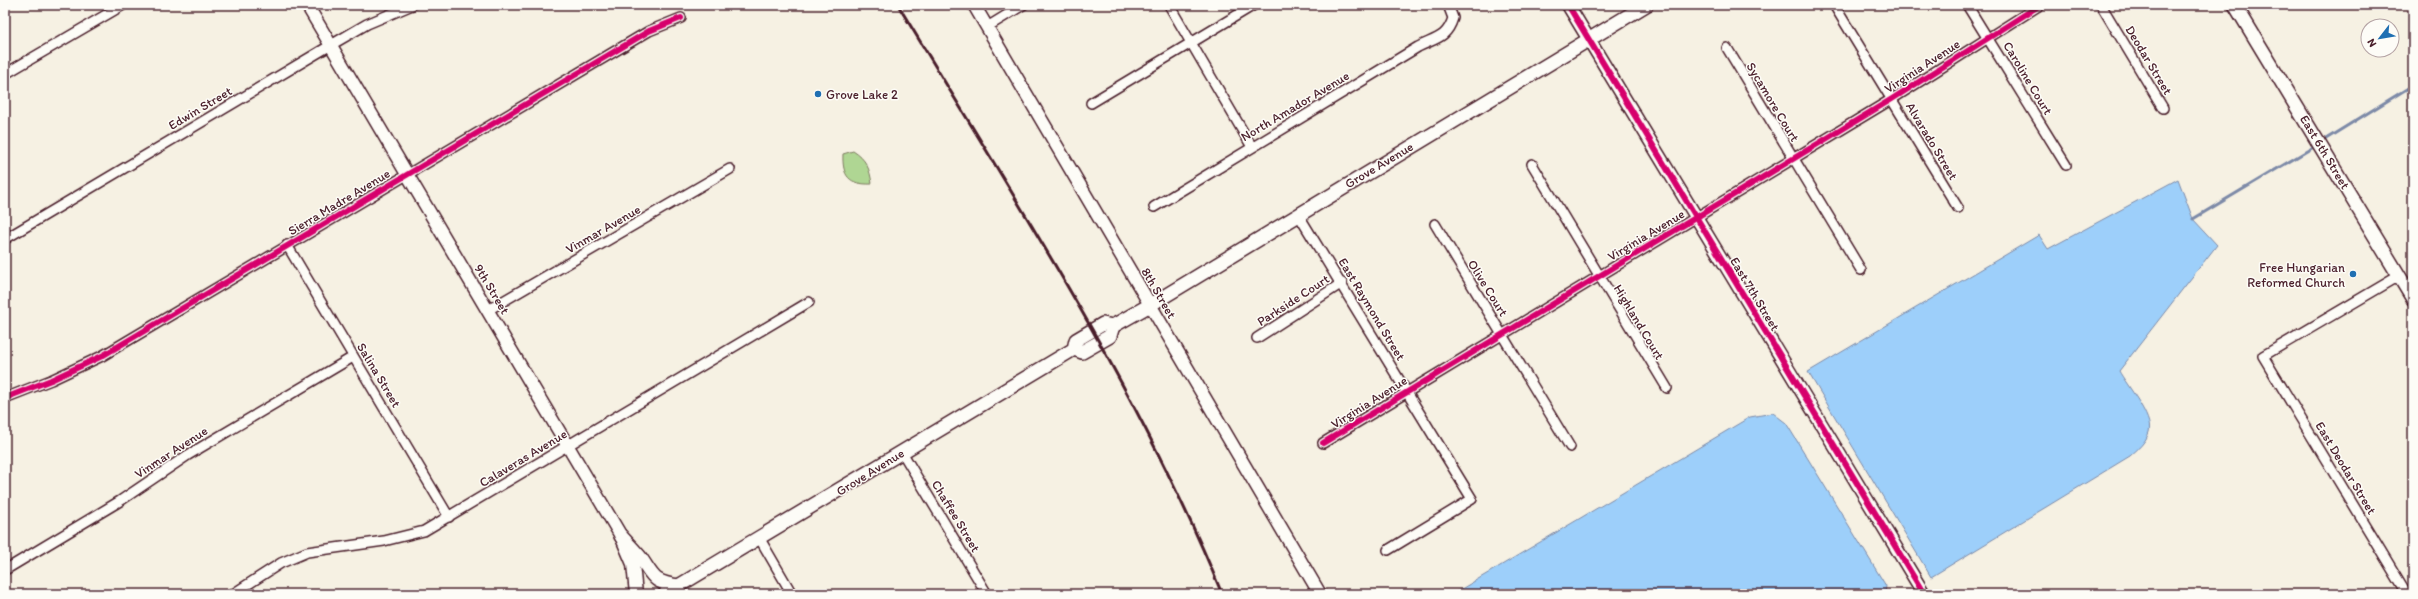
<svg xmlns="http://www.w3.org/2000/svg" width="2418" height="599" viewBox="0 0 2418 599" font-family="Itim,sans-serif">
<rect width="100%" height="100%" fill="#f6f1e3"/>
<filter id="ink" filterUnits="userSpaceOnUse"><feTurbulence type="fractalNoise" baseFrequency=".025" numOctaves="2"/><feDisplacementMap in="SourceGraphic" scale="8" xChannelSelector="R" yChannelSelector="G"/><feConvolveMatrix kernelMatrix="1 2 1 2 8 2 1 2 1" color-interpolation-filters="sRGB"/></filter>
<g filter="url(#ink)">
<!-- green -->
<path fill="#afd693" stroke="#7c7a5f" d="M853,151C866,159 870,169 872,184C849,185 842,176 843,154Z"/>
<!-- water -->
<g fill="#9dcffa" stroke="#7c89a7">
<path d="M2178,179L2193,219L2217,245L2119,371C2126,384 2154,418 2149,432C2146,442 2138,449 2130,456L1931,577L1808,372L2039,235L2048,249Z"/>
<path d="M1773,413L1786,423L1886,586L1885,594H1453L1750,417Z"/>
</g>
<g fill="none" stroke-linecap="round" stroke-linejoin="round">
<!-- stream -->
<g stroke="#7c89a7" stroke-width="3">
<path d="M2321,142L2413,85"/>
<path d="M2193,219L2317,145"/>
</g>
<!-- minor casing -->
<g stroke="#4a1f2b" stroke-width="12">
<g id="minor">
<path d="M1169,5L1252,147"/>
<path d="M1834,5L1958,208"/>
<path d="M1967,5L2066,165"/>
<path d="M2101,5L2163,108"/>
<path d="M987,27L1023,5"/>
<path d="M1727,48L1861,270"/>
<path d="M5,74L123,5"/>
<path d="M1091,103L1254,5"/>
<path d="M1532,164L1667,388"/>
<path d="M1154,207L1418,47C1436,38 1447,38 1453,18L1448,5"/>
<path d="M1298,214L1472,499L1388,550"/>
<path d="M1435,224L1570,447"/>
<path d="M5,239L331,45L367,24L412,5"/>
<path d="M287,245L449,517"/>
<path d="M2399,276L2263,356L2407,594"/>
<path d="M488,310L730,169"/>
<path d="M1257,338L1342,283"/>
<path d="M5,398L51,380L102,356L649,31L681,18"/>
<path d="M1323,443L1892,99L2040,5"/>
<path d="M902,452L987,594"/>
<path d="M760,539L792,594"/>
<path d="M5,570L120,501L188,455L353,357"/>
<path d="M233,594L281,563L307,552L384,541L424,531L809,302"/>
</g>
</g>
<!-- tertiary casing -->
<g stroke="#4a1f2b" stroke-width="15">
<g id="tertiary">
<path d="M307,5L621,536L633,564L636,594"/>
<path d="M974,5L1320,594"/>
<path d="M1568,5L1924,594"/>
</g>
</g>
<!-- secondary casing -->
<g stroke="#4a1f2b" stroke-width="16">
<g id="secondary">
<path d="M2235,5L2413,299"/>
<path d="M1074,349L1082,352L1110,336L1113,326"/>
<path d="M621,536C627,543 634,550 640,557C654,577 652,582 678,586"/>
<path d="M665,594L1074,349L1076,340L1103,324L1113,326L1150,305L1646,5"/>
</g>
</g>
<!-- minor -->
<use href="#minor" stroke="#fdfcf7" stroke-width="9"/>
<!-- tertiary -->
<use href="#tertiary" stroke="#fdfcf7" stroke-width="12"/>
<!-- secondary -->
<use href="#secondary" stroke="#fdfcf7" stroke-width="13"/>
<!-- rail -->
<path stroke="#4a1f2b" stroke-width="3" d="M898,5C1014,197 1137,386 1222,594"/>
<!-- cycleway casing -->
<g stroke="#fdfcf7" stroke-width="8">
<g id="cycleway">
<path d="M1568,5L1924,594"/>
<path d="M5,398L51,380L102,356L649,31L681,18"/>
<path d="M1323,443L1892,99L2040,5"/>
</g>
</g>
<!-- cycleway -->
<use href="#cycleway" stroke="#d6006c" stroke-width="6"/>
</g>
</g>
<!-- markers -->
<g fill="#1f6fb2" stroke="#fdfcf7" stroke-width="1.5">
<circle cx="818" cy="94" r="4"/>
<circle cx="2353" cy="274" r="4"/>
</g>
<g text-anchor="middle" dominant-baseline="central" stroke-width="3" stroke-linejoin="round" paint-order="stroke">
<!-- street labels -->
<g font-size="13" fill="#4a1f2b" stroke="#fdfcf7">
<text transform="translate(2149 60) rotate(59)">Deodar Street</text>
<text transform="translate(1922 66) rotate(-33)">Virginia Avenue</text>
<text transform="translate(2028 78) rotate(59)">Caroline Court</text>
<text transform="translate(1773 102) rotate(59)">Sycamore Court</text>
<text transform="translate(1295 106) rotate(-31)">North Amador Avenue</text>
<text transform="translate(200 108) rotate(-31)">Edwin Street</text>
<text transform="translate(1932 141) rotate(59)">Alvarado Street</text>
<text transform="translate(2325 152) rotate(59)">East 6th Street</text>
<text transform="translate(1379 165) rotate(-31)">Grove Avenue</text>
<text transform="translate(339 202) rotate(-31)">Sierra Madre Avenue</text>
<text transform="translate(603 229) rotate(-30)">Vinmar Avenue</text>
<text transform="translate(1646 235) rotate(-31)">Virginia Avenue</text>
<text transform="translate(1488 288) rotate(58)">Olive Court</text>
<text transform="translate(492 289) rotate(59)">9th Street</text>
<text transform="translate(1159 293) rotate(60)">8th Street</text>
<text transform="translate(1755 294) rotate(59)">East 7th Street</text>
<text transform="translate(1293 300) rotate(-33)">Parkside Court</text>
<text transform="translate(1372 309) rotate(59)">East Raymond Street</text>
<text transform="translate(1639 322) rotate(59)">Highland Court</text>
<text transform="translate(379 375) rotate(59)">Salina Street</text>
<text transform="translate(1369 402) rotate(-32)">Virginia Avenue</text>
<text transform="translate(171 452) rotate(-33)">Vinmar Avenue</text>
<text transform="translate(523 458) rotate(-31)">Calaveras Avenue</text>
<text transform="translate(2346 468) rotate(59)">East Deodar Street</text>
<text transform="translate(870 472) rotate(-32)">Grove Avenue</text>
<text transform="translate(956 516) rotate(59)">Chaffee Street</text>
</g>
<!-- poi labels -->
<g font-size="13" fill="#4a1f2b" stroke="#fdfcf7" text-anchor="start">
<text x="826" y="94">Grove Lake 2</text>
<text x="2345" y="267" text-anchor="end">Free Hungarian<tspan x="2345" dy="15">Reformed Church</tspan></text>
</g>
</g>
<!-- margin -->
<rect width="2418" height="599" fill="none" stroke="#fdfcf7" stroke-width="20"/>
<rect x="10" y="10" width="2398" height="579" fill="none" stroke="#4a1f2b" stroke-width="1.5" filter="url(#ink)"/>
<!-- north arrow -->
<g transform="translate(2380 38) rotate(239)"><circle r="19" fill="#fdfcf7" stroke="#b5a4a5"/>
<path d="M0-3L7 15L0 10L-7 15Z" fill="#1f6fb2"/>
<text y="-6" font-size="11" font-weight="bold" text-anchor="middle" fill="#4a1f2b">N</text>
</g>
</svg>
